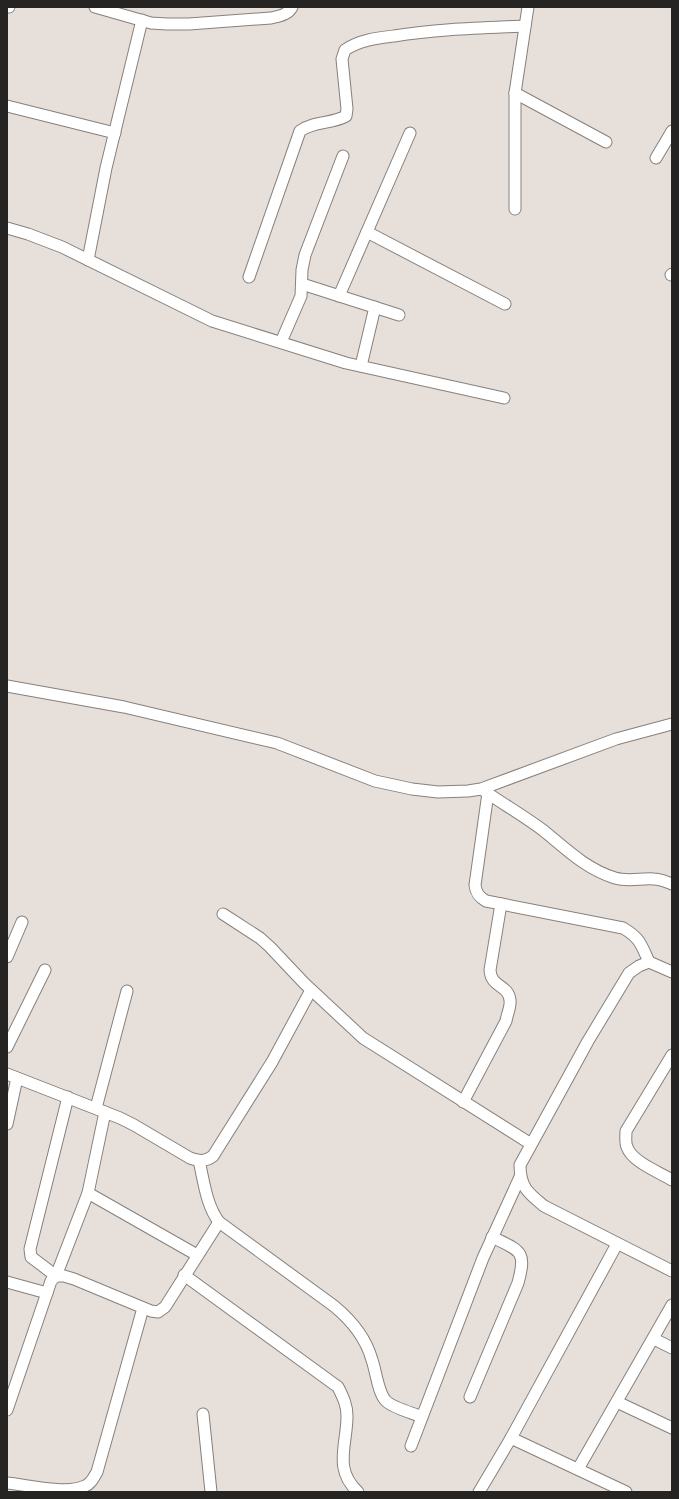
<svg xmlns="http://www.w3.org/2000/svg" width="679" height="1499" viewBox="0 0 679 1499" font-family="'PT Sans',sans-serif">
<rect width="100%" height="100%" fill="#e6dfda"/>
<g fill="none" stroke-linecap="round" stroke-linejoin="round">
<!-- minor casing -->
<g stroke="#87807c" stroke-width="13">
<g id="minor">
<path d="M7,7H9"/>
<path d="M95,7L151,23L167,24H189L271,18C279,16 288,15 292,7"/>
<path d="M515,93L606,142"/>
<path d="M7,106L115,133"/>
<path d="M656,158L672,131"/>
<path d="M515,209V93L528,7"/>
<path d="M7,228L28,234L62,247L212,321L346,363L504,398"/>
<path d="M367,232L505,304"/>
<path d="M88,260L106,168L142,20"/>
<path d="M671,275L672,274"/>
<path d="M249,277L300,131C314,121 332,124 346,116L347,109L342,59L345,50C359,40 377,38 394,36C437,29 481,28 525,26"/>
<path d="M302,284L399,315"/>
<path d="M339,296L410,133"/>
<path d="M281,342L301,296L302,270L305,255L343,156"/>
<path d="M361,366L375,307"/>
<path d="M7,686L124,707L277,743L375,781L412,789L438,792L468,791L481,789L616,739L672,724"/>
<path d="M483,790C503,804 524,816 544,831C566,849 586,869 615,878C628,882 641,878 654,879C661,879 666,882 672,884"/>
<path d="M488,793L475,885C476,893 479,897 486,901L623,928C640,938 641,944 649,962L672,972"/>
<path d="M223,914L260,938L270,947L304,983L363,1038L531,1144"/>
<path d="M7,957L22,922"/>
<path d="M649,962L639,966L629,973L588,1041L520,1165C520,1187 528,1193 544,1206L672,1271"/>
<path d="M7,1047L45,970"/>
<path d="M672,1055L626,1131C626,1136 625,1143 627,1147C632,1162 659,1172 672,1180"/>
<path d="M7,1074L120,1118L134,1125L190,1158C199,1161 205,1162 213,1156L272,1062L311,990"/>
<path d="M68,1097L30,1249L31,1257L56,1276L88,1193L105,1112"/>
<path d="M463,1102L506,1021C507,1014 511,1007 510,1000C508,984 491,988 490,970L501,904"/>
<path d="M96,1108L127,991"/>
<path d="M7,1124L17,1078"/>
<path d="M199,1161C204,1181 206,1205 219,1222L334,1306C351,1320 366,1338 372,1360C376,1371 378,1393 386,1401C393,1408 413,1413 422,1417"/>
<path d="M88,1193L197,1255"/>
<path d="M184,1275L338,1387C343,1397 347,1405 347,1416C347,1445 333,1469 358,1492"/>
<path d="M7,1282L47,1293"/>
<path d="M654,1339L672,1348"/>
<path d="M470,1397L518,1283C527,1250 520,1251 492,1237"/>
<path d="M617,1402L672,1428"/>
<path d="M7,1410L51,1281L56,1276H64L74,1279L151,1311L158,1312L165,1307L219,1222"/>
<path d="M203,1414L211,1492"/>
<path d="M511,1438L626,1492"/>
<path d="M411,1446L483,1258L520,1177"/>
<path d="M578,1469L672,1305"/>
<path d="M7,1483C27,1485 67,1495 85,1486C91,1484 94,1477 97,1472L143,1308"/>
<path d="M479,1492L511,1438L617,1244"/>
</g>
</g>
<!-- minor -->
<use href="#minor" stroke="#fff" stroke-width="11"/>
</g>
<!-- border -->
<rect width="679" height="1499" fill="none" stroke="#262422" stroke-width="16"/>
</svg>
